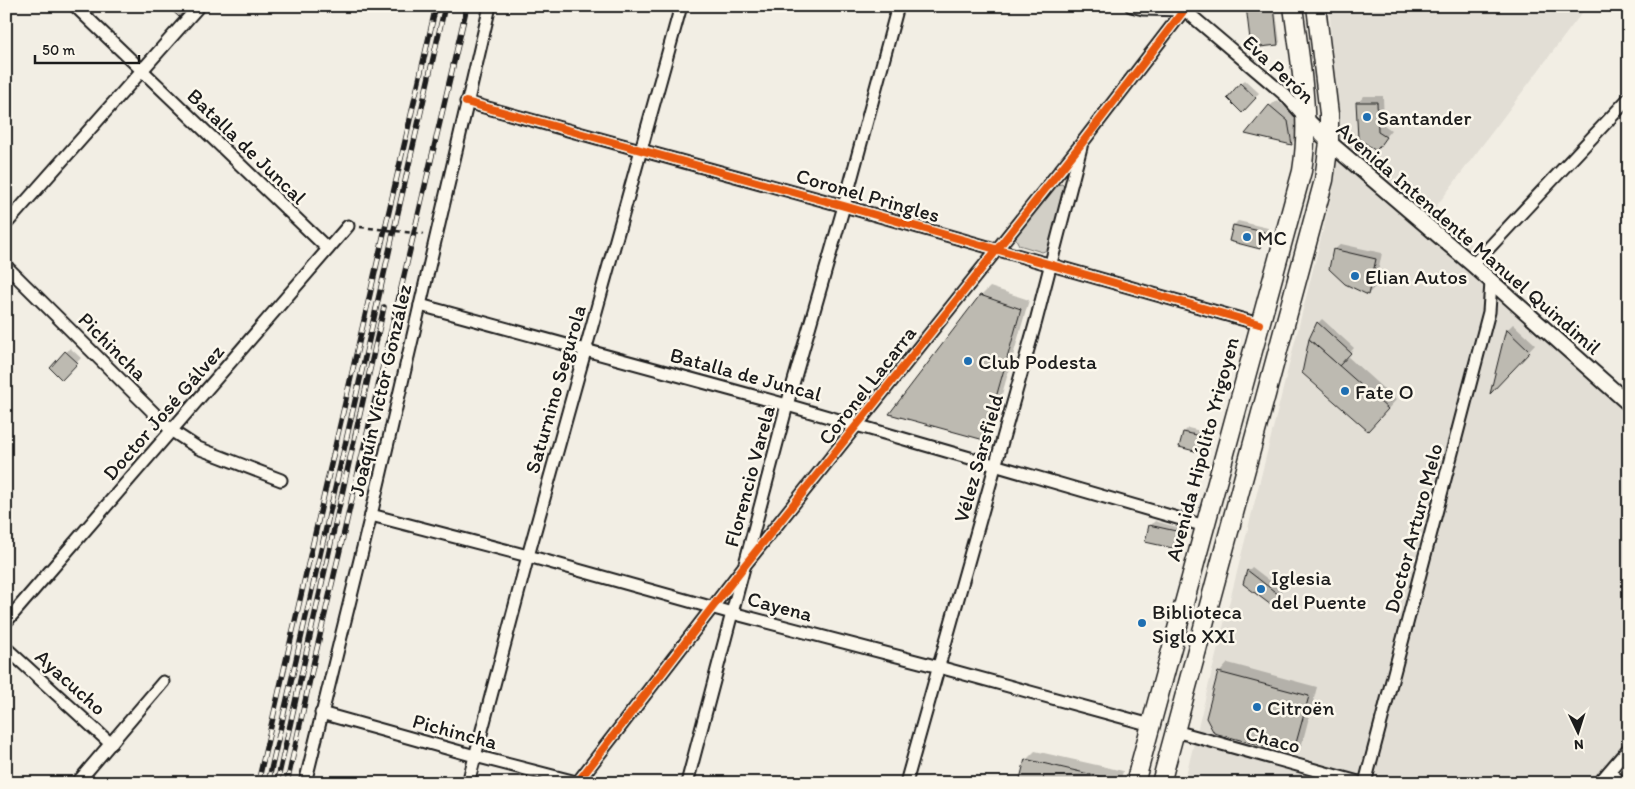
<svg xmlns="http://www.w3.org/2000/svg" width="1635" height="789" viewBox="0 0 1635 789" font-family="Itim,sans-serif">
<rect width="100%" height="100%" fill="#f2eee4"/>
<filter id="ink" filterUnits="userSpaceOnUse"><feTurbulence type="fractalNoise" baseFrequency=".02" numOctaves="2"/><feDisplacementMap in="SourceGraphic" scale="10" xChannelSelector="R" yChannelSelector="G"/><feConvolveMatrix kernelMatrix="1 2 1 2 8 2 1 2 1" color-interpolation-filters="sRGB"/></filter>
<g filter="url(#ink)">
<!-- built -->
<path fill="#e2ded5" d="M1330,6H1587L1435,208L1629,404V746L1596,783H1184L1333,190Z"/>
<!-- green -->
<path fill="#d2cfc6" stroke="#777671" d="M1062,184L1066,189L1050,249L1042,252L1019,245L1015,237L1056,185Z"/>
<!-- shadow -->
<g fill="#0003">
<path d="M1247,6H1275L1280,42L1278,44Z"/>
<path d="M1245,80L1259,93L1242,111L1228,98Z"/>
<path d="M1364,96H1383L1384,125L1391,130L1375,149L1358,103Z"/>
<path d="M1277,100L1295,115L1298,137L1291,144L1270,106Z"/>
<path d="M1238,221L1268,228L1264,243L1260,247L1234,225Z"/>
<path d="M1341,244L1382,253L1375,287L1368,294L1334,250Z"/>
<path d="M990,287L1029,300L992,429L984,438L981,296Z"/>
<path d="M1322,319L1354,348L1347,356L1396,400L1377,421L1310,340L1318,323Z"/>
<path d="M1513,324L1535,344L1492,390L1507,330Z"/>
<path d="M70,348L81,358L62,378L51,368Z"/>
<path d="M1188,428L1213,434L1210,448L1205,452L1184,432Z"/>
<path d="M1155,521L1180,528L1183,534L1180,544L1176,548L1151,525Z"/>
<path d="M1252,567L1282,590L1275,599L1245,583L1249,570Z"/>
<path d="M1228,663L1317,687L1302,744L1293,753L1207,718L1220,672Z"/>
<path d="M1035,751L1123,771L1120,783H1021L1026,760Z"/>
<path d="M1195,778L1213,783H1191Z"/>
</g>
<!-- building -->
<g fill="#bdbab1" stroke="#1c1c1c">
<path d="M167,6H188L179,17Z"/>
<path d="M1246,6H1274L1278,45L1251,48Z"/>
<path d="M1240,83L1256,98L1242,113L1227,98Z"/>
<path d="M1356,102H1377L1378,132L1386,137L1376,151L1358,138Z"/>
<path d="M1269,105L1288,121L1292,145L1245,134Z"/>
<path d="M1233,225L1264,232L1260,249L1229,241Z"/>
<path d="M1333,249L1376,259L1368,295L1345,284L1329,269Z"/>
<path d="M980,295L1021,309L984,440L889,414Z"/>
<path d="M1317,322L1351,353L1339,366L1309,339Z"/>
<path d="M1506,329L1530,352L1490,394Z"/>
<path d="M1309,339L1388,409L1368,431L1302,373Z"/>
<path d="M65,351L78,363L62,380L50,368Z"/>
<path d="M1183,432L1210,438L1206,454L1179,447Z"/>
<path d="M1149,525L1176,531L1179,539L1177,549L1145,542Z"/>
<path d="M1247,570L1279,595L1271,605L1243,584Z"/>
<path d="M1218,672L1309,696L1293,754L1214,733L1206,718Z"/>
<path d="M1025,759L1115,780L1114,783H1019Z"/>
</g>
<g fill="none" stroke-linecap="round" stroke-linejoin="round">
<!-- minor casing -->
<g stroke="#1c1c1c" stroke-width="15">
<g id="minor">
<path d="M75,6L328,249"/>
<path d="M1131,6L1143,9L1184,10"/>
<path d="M1180,6L1285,95L1305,118"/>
<path d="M466,102L844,206L1259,324"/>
<path d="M6,224L199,6"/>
<path d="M1473,265L1629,98"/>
<path d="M6,266L172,431L198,448L281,480"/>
<path d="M420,305L787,405L1205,526"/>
<path d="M371,515L528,556L732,613L939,667L1151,725"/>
<path d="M6,622L348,226"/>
<path d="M6,648L111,744"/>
<path d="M321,713L475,756L580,783"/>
<path d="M1175,731L1362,783"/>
<path d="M1609,772L1622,783"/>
<path d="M77,783L163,682"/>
<path d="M305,783L371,515L490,6"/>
<path d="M468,783L528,556L681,6"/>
<path d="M577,783L745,565L1082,143L1184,10"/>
<path d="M687,783L787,405L844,206L898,6"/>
<path d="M906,783L1036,321L1081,147"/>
<path d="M1365,783L1489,312L1491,282"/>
<path d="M1599,783L1629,748"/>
</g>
</g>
<!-- tertiary casing -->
<g stroke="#1c1c1c" stroke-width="18">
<path id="tertiary" d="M1307,120L1329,142L1473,265L1629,404"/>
</g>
<!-- primary casing -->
<g stroke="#1c1c1c" stroke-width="21">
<g id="primary">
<path d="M1135,783L1302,171C1311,115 1300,62 1293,6"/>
<path d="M1161,783L1324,180L1329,142V114L1316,6"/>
</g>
</g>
<!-- path -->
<path stroke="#1c1c1c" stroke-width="2.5" stroke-dasharray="5 4" stroke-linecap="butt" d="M360,227L424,234"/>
<!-- minor -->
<use href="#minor" stroke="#fbf7ec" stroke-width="11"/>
<!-- tertiary -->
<use href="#tertiary" stroke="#fbf7ec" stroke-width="14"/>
<!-- primary -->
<use href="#primary" stroke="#fbf7ec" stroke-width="18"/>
<!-- rail casing -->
<g stroke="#1c1c1c" stroke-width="5.5">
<g id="rail">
<path d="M258,783L436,6"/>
<path d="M268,783L445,6"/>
<path d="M277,783L384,307"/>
<path d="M287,783L314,661L467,6"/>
</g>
</g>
<!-- rail -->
<use href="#rail" stroke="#fbf7ec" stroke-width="4" stroke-dasharray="11" stroke-linecap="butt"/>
<!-- cycleway casing -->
<g stroke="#fbf7ec" stroke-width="11">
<g id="cycleway">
<path d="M466,102L844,206L1259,324"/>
<path d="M577,783L745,565L1082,143L1184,10"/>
</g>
</g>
<!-- cycleway -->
<use href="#cycleway" stroke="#e8590c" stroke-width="8"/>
</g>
</g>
<!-- markers -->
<g fill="#1f6fb2" stroke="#fbf7ec" stroke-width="2">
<circle cx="1367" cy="117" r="5"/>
<circle cx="1247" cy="237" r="5"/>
<circle cx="1355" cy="276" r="5"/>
<circle cx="968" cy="361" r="5"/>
<circle cx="1345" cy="391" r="5"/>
<circle cx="1261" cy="589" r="5"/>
<circle cx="1142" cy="623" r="5"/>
<circle cx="1257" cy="707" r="5"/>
</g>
<g text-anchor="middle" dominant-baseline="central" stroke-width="5" stroke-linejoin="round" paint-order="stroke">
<!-- street labels -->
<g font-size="21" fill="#1c1c1c" stroke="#fbf7ec">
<text transform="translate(1279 69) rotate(43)">Eva Perón</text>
<text transform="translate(247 146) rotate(44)">Batalla de Juncal</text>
<text transform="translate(868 195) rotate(16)">Coronel Pringles</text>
<text transform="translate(1469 238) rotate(41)">Avenida Intendente Manuel Quindimil</text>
<text transform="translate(113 346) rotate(45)">Pichincha</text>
<text transform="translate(746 374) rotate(15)">Batalla de Juncal</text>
<text transform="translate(867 385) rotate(-52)">Coronel Lacarra</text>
<text transform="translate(555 389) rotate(-74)">Saturnino Segurola</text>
<text transform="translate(380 390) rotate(-77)">Joaquín Víctor González</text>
<text transform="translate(163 412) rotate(-49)">Doctor José Gálvez</text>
<text transform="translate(1202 449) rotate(-75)">Avenida Hipólito Yrigoyen</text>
<text transform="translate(978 458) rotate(-74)">Vélez Sarsfield</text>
<text transform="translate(749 476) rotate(-75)">Florencio Varela</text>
<text transform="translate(1413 528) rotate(-75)">Doctor Arturo Melo</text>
<text transform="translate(780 606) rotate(15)">Cayena</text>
<text transform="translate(71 682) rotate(42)">Ayacucho</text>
<text transform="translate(455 731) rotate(15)">Pichincha</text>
<text transform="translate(1273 739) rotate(15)">Chaco</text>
</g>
<!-- poi labels -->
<g font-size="21" fill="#1c1c1c" stroke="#fbf7ec" text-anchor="start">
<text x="1377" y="117">Santander</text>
<text x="1257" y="237">MC</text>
<text x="1365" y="276">Elian Autos</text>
<text x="978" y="361">Club Podesta</text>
<text x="1355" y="391">Fate O</text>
<text x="1271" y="577">Iglesia<tspan x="1271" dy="24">del Puente</tspan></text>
<text x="1152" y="611">Biblioteca<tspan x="1152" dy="24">Siglo XXI</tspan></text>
<text x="1267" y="707">Citroën</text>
</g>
</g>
<!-- margin -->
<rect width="1635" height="789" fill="none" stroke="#fbf7ec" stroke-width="25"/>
<rect x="12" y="12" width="1610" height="764" fill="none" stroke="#1c1c1c" stroke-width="2" filter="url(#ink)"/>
<!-- north arrow -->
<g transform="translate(1578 732) rotate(176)" stroke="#fbf7ec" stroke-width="4" paint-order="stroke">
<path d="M0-4L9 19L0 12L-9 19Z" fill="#1c1c1c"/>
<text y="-8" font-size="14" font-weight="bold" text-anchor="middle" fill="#1c1c1c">N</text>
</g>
<!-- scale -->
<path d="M35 55v8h104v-8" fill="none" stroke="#1c1c1c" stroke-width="2.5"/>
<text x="42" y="55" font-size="15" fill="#1c1c1c" stroke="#fbf7ec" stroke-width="4" paint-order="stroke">50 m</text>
</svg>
